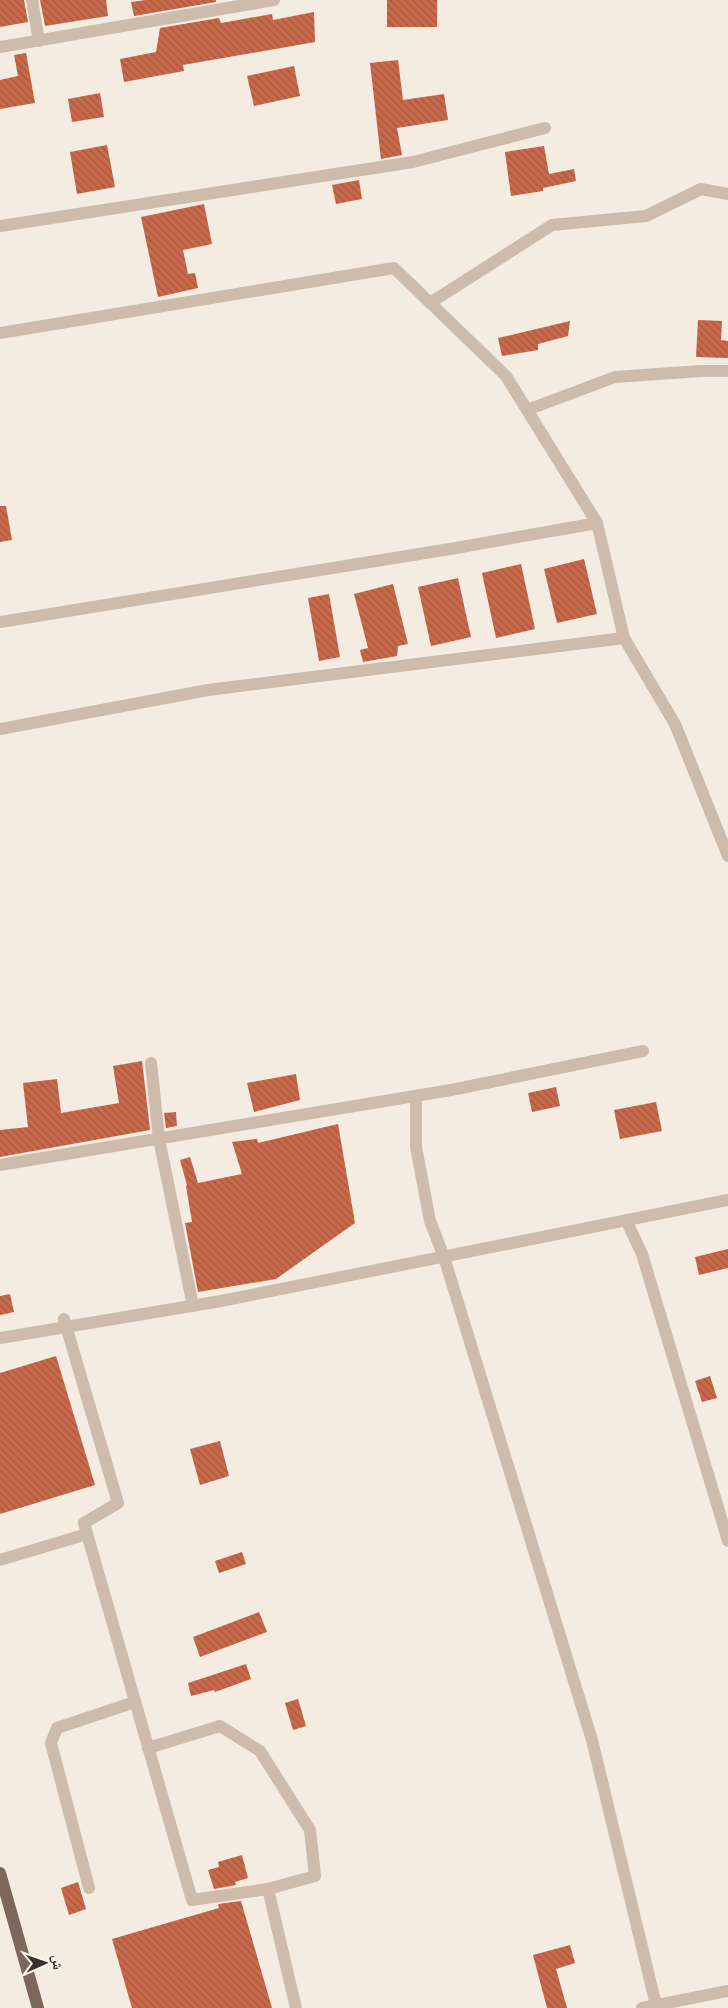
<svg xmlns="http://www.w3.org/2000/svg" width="728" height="2008" viewBox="0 0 728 2008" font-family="Commissioner,'Noto Naskh Arabic',sans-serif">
<defs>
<pattern id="building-back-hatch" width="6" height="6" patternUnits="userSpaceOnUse" patternTransform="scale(1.25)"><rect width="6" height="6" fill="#c8694b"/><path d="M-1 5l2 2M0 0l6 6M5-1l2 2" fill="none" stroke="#a4573f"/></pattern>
</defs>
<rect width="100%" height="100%" fill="#f4ebe1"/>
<!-- building -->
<g fill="url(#building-back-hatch)">
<path d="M0,0H24L28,22L0,27Z"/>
<path d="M40,0H106L108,16L45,26Z"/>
<path d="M146,0H216V2L134,16L131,2Z"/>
<rect x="387" y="0" width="50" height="27"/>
<path d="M314,12L315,42L183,65L184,71L124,82L120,59L156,52L160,28L219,18L221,23L272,14L273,20Z"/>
<path d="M26,53L35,103L0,109V80L18,76L14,55Z"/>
<path d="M398,60L403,100L444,94L448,120L397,128L402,155L381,159L370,63Z"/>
<path d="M294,66L300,96L254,106L247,76Z"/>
<path d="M100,93L104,117L72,122L68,99Z"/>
<path d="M107,145L115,187L77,194L70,152Z"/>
<path d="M544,146L549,174L574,169L576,181L543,188V191L511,196L505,152Z"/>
<path d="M359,180L362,199L336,204L332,185Z"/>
<path d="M204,204L212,244L183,250L188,274L195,273L198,288L158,297L141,217Z"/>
<path d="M698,320L722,321L721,340L728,341V358L696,357Z"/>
<path d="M570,321L568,336L538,344V350L502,356L498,338Z"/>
<path d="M0,506H6L12,540L0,542Z"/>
<path d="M584,559L597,614L557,623L544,569Z"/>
<path d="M521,564L535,629L496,638L482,573Z"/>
<path d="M458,578L471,637L431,646L418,587Z"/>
<path d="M393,584L408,644L398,646L397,656L363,662L360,650L368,648L354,594Z"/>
<path d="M329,594L340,657L319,661L308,598Z"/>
<path d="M142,1061L150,1130L0,1157V1130L28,1127L23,1083L57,1079L61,1113L119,1103L113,1066Z"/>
<path d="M296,1074L300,1100L254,1112L247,1083Z"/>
<path d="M556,1087L560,1106L532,1112L528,1093Z"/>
<path d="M656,1102L662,1131L620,1139L614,1110Z"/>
<path d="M176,1112L177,1126L166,1128L164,1113Z"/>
<path d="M338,1124L355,1223L276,1279L198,1292L185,1223L192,1222L186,1186L187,1185L180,1160L190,1157L198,1183L242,1174L232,1142L257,1139L258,1143Z"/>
<path d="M728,1249V1268L699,1275L695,1257Z"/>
<path d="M10,1294L14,1312L0,1315V1296Z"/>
<path d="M56,1356L95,1485L0,1514V1373Z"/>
<path d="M710,1376L717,1398L702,1402L695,1381Z"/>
<path d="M220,1441L229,1476L200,1485L190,1449Z"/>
<path d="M242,1552L246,1564L219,1573L215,1561Z"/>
<path d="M259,1612L267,1632L200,1657L193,1637Z"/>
<path d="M246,1664L251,1679L215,1692L214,1690L191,1696L188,1683Z"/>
<path d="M298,1699L306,1726L293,1730L285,1703Z"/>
<path d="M242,1855L248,1878L235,1882L236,1885L214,1889L208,1870L219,1867L218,1862Z"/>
<path d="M78,1882L86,1909L69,1915L61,1888Z"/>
<path d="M241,1901L272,2008H132L112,1939L219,1908L218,1904Z"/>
<path d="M570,1945L575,1963L556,1969L567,2008H547L533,1955Z"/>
</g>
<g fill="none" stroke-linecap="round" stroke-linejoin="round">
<!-- minor -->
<g stroke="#cdbbac" stroke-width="12">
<path d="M32,0L39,41"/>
<path d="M0,47L274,0"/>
<path d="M0,226L413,162L545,128"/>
<path d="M430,303L552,225L646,216L701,189L728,194"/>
<path d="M0,333L394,268L506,376L597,523L624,638L675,724L728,856"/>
<path d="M527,410L615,377L701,371H728"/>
<path d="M0,622L450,549L597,523"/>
<path d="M0,729L208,690L624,638"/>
<path d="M151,1063L159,1139L193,1306"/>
<path d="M416,1096V1147L430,1221L444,1257L592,1740L656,2005"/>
<path d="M0,1165L451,1090L643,1051"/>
<path d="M626,1220L642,1254L728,1541"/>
<path d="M64,1319L118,1503L84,1523L192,1900L268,1889L296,2008"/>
<path d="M0,1338L221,1301L728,1200"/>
<path d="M0,1560L87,1534"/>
<path d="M148,1748L220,1726L260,1751L310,1830L315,1876L268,1889"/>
<path d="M89,1888L51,1743L57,1728L135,1702"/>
<path d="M642,2008L728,1991"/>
</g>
<!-- primary -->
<path stroke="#7d675c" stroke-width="12" d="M0,1873L38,2008"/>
</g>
<!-- north arrow -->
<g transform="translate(45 1963) rotate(88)" stroke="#fbf5ee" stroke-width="4" paint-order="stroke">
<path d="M0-4L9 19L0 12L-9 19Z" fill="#3b302b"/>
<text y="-8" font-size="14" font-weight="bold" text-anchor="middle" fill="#3b302b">ش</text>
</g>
</svg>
